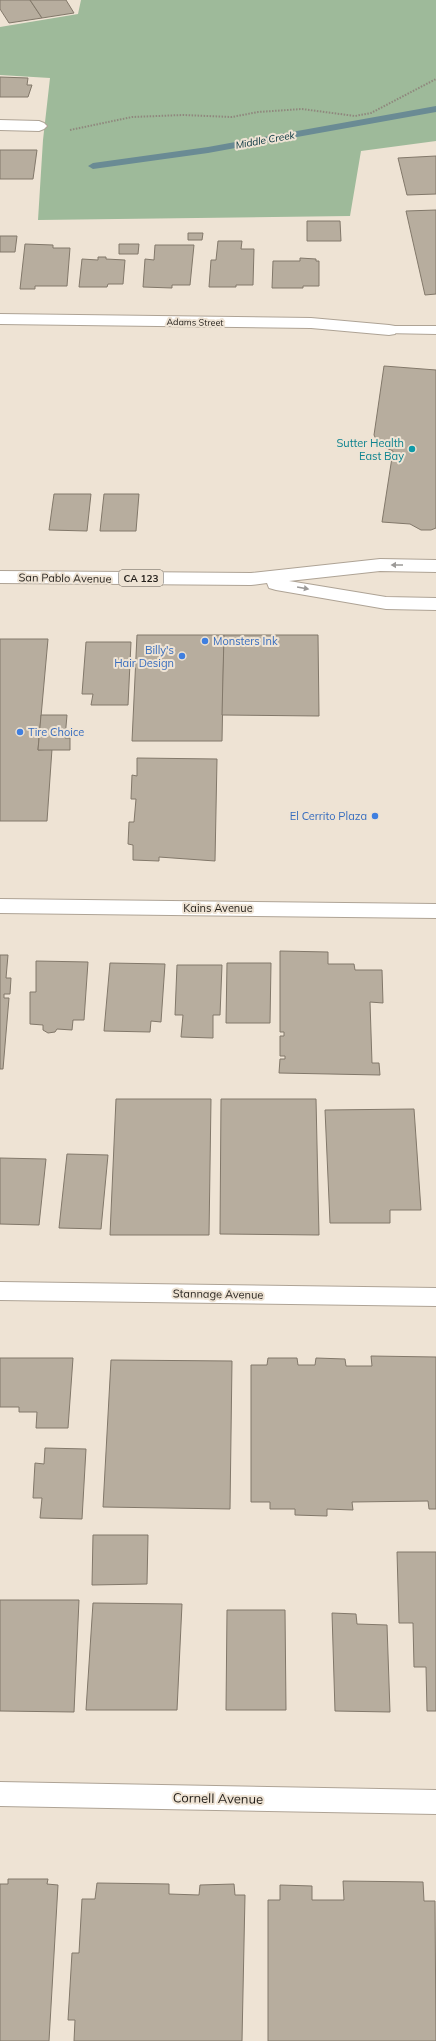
<svg xmlns="http://www.w3.org/2000/svg" width="436" height="2041" viewBox="0 0 436 2041" font-family="Mulish,sans-serif">
<rect width="100%" height="100%" fill="#eee3d4"/>
<!-- forest -->
<path fill="#9eba9a" d="M81,0H436V141L361,151L350,216L38,220L43,140L50,78L0,75V27L78,14Z"/>
<g fill="none" stroke-linecap="round" stroke-linejoin="round">
<!-- stream -->
<path fill="#6a8b94" fill-rule="evenodd" d="M436,106V112L208,153L93,169L88,166L93,163L208,147Z"/>
</g>
<!-- building -->
<g fill="#b7ad9e" stroke="#82786a">
<path d="M0,0H30L42,18L9,23L0,9Z"/>
<path d="M30,0H66L74,13L42,18Z"/>
<path d="M0,77L28,78L27,85H32L28,97H0Z"/>
<path d="M0,150H37L33,179H0Z"/>
<path d="M436,156V194L407,195L398,158Z"/>
<path d="M436,210V294L425,295L406,211Z"/>
<path d="M307,221H340L341,241H307Z"/>
<path d="M188,233H203L202,240H188Z"/>
<path d="M0,236H17L15,252H0Z"/>
<path d="M218,241H242L241,249H254L253,285H236V287H209L211,260H216Z"/>
<path d="M25,244L53,245V248H70L67,286H35V289H20Z"/>
<path d="M119,244H139L138,254H119Z"/>
<path d="M155,245H194L190,285H172V288L143,287L145,259L154,260Z"/>
<path d="M98,257H106V259L125,260L123,284H108L107,287H79L82,259L98,260Z"/>
<path d="M300,258L316,259V261H319V286H303V288H272L273,261H300Z"/>
<path d="M384,366L436,370V528L431,530H421L410,524L382,522L393,451L384,447L377,441L374,435Z"/>
<path d="M54,494H91L87,531L49,530Z"/>
<path d="M104,494H139L136,531H100Z"/>
<path d="M137,635H224L222,741H132Z"/>
<path d="M224,635H318L319,716L222,715Z"/>
<path d="M0,639H48L38,750L52,749L47,821H0Z"/>
<path d="M86,642H131L128,705H91L93,694H82Z"/>
<path d="M41,715H67L65,738H70V750H38Z"/>
<path d="M137,758L217,759L215,861L159,857V861L133,860V845L128,844L129,822H134L136,799H131L132,775L137,776Z"/>
<path d="M280,951L328,952V964H354L355,970H382L383,1003L370,1002L372,1063H379L380,1075L279,1073L280,1059H285V1056H280V1036H284V1032H280Z"/>
<path d="M0,955H8L6,978H11L10,994H4V998H9L3,1069H0Z"/>
<path d="M36,961L88,962L84,1020H73L72,1030L57,1029L55,1032L48,1033L43,1030V1025L30,1024V992H36Z"/>
<path d="M110,963L165,964L161,1022L151,1021L150,1032L104,1031Z"/>
<path d="M227,963H271L270,1023H226Z"/>
<path d="M177,965H222L220,1015H213V1038L181,1037L183,1015H175Z"/>
<path d="M116,1099H211L209,1235H110Z"/>
<path d="M221,1099H316L319,1235L220,1234Z"/>
<path d="M414,1109L421,1210H390V1223H330L325,1110Z"/>
<path d="M67,1154L108,1155L101,1229L59,1228Z"/>
<path d="M0,1158L46,1159L39,1225L0,1224Z"/>
<path d="M371,1356L436,1357V1509H429L428,1501L352,1502L353,1510L327,1509V1516L295,1515V1509H270V1502H251V1365H267L268,1358H297L298,1365H315L316,1358L345,1359L346,1366H372Z"/>
<path d="M0,1358H73L68,1428H36L37,1412H19V1407H0Z"/>
<path d="M111,1360L232,1361L230,1509L103,1507Z"/>
<path d="M45,1448L86,1449L82,1519L40,1518L42,1498H33L35,1463L44,1464Z"/>
<path d="M93,1535H148L147,1584L92,1585Z"/>
<path d="M397,1552H436V1711H427L426,1667H414L413,1623H399Z"/>
<path d="M0,1600H79L74,1712L0,1711Z"/>
<path d="M93,1603L182,1604L177,1710H86Z"/>
<path d="M227,1610H285L286,1710H226Z"/>
<path d="M332,1613L356,1614L357,1624L387,1625L390,1712L335,1711Z"/>
<path d="M8,1879H48L47,1884L58,1885L49,2041H0V1884H8Z"/>
<path d="M343,1881L423,1882L424,1901H435L436,2041H268V1900H280V1885L312,1886V1900H344Z"/>
<path d="M97,1883L169,1884V1894L199,1895L200,1885L234,1884L235,1895H245L242,2041H74L75,2020H68L72,1953H79L82,1899H95Z"/>
</g>
<g fill="none" stroke-linecap="round" stroke-linejoin="round">
<!-- lane casing -->
<g stroke="#aea395" stroke-width="2">
<path id="lane" d="M389,326H436V334L384,333L382,330L384,327Z"/>
</g>
<!-- street casing -->
<g stroke="#aea395" stroke-width="2">
<g id="street">
<path d="M0,120L39,121L44,123L47,126L44,129L39,131L0,130Z"/>
<path d="M0,314L311,318L389,325L395,326L397,330L395,334L389,335L311,328L0,324Z"/>
<path d="M0,899L436,904V918L0,913Z"/>
<path d="M0,1282L436,1288V1306L0,1300Z"/>
<path d="M0,1782L436,1790V1814L0,1806Z"/>
</g>
</g>
<!-- primary casing -->
<g stroke="#aea395" stroke-width="2">
<path id="primary" d="M380,559L436,560V572L380,571L289,581L386,597L436,598V610L386,609L276,590L269,588L267,583L251,585L0,583V571L251,573Z"/>
</g>
<!-- path -->
<path stroke="#8f877d" stroke-width="2" stroke-dasharray="1.5 1.5" stroke-linecap="butt" d="M70,130L132,117L183,115L232,117L258,112L302,109L355,116L371,113L436,79"/>
<!-- lane -->
<use href="#lane" fill="#fff" fill-rule="evenodd"/>
<!-- street -->
<use href="#street" fill="#fff" fill-rule="evenodd"/>
<!-- primary -->
<use href="#primary" fill="#fff" fill-rule="evenodd"/>
</g>
<!-- one-way arrows -->
<defs><path id="oneway-solid" d="M-6-.8H1V-3.2L6.5 0L1 3.2V.8H-6Z"/></defs>
<g fill="#9c9a98">
<use href="#oneway-solid" transform="translate(397 565) rotate(-180)"/>
<use href="#oneway-solid" transform="translate(303 588) rotate(10)"/>
</g>
<!-- markers -->
<circle fill="#0f9aa8" stroke="#eee3d4" stroke-width="1.5" cx="412" cy="449" r="4"/>
<g fill="#3f7fe0" stroke="#eee3d4" stroke-width="1.5">
<circle cx="205" cy="641" r="4"/>
<circle cx="182" cy="656" r="4"/>
<circle cx="20" cy="732" r="4"/>
<circle cx="375" cy="816" r="4"/>
</g>
<g text-anchor="middle" dominant-baseline="central" stroke-width="4" stroke-linejoin="round" paint-order="stroke">
<!-- far-street labels -->
<g font-size="9" fill="#231f1a" stroke="#eee3d4">
<text transform="translate(195 322) rotate(1)">Adams Street</text>
</g>
<!-- far-water labels -->
<g font-size="10" font-style="italic" fill="#002f3a" stroke="#eee3d4">
<text transform="translate(265 140) rotate(-10)">Middle Creek</text>
</g>
<!-- shield labels -->
<rect fill="#eee3d4" stroke="#605a52" stroke-width="1" x="119" y="570" width="44" height="16" rx="3"/>
<g font-size="10" font-weight="bold" fill="#231f1a">
<text x="141" y="578">CA 123</text>
</g>
<!-- culture labels -->
<g font-size="11" fill="#0d838f" stroke="#eee3d4" text-anchor="end">
<text x="404" y="443">Sutter Health<tspan x="404" dy="13">East Bay</tspan></text>
</g>
<!-- street labels -->
<g font-size="11" fill="#231f1a" stroke="#eee3d4">
<text transform="translate(65 578) rotate(1)">San Pablo Avenue</text>
<text x="218" y="908">Kains Avenue</text>
<text transform="translate(218 1294) rotate(1)">Stannage Avenue</text>
</g>
<!-- shop labels -->
<g font-size="11" fill="#366cbe" stroke="#eee3d4" text-anchor="start">
<text x="213" y="641">Monsters Ink</text>
<text x="174" y="650" text-anchor="end">Billy's<tspan x="174" dy="13">Hair Design</tspan></text>
<text x="28" y="732">Tire Choice</text>
<text x="367" y="816" text-anchor="end">El Cerrito Plaza</text>
</g>
<!-- near-street labels -->
<g font-size="13" fill="#231f1a" stroke="#eee3d4">
<text transform="translate(218 1798) rotate(1)">Cornell Avenue</text>
</g>
</g>
</svg>
